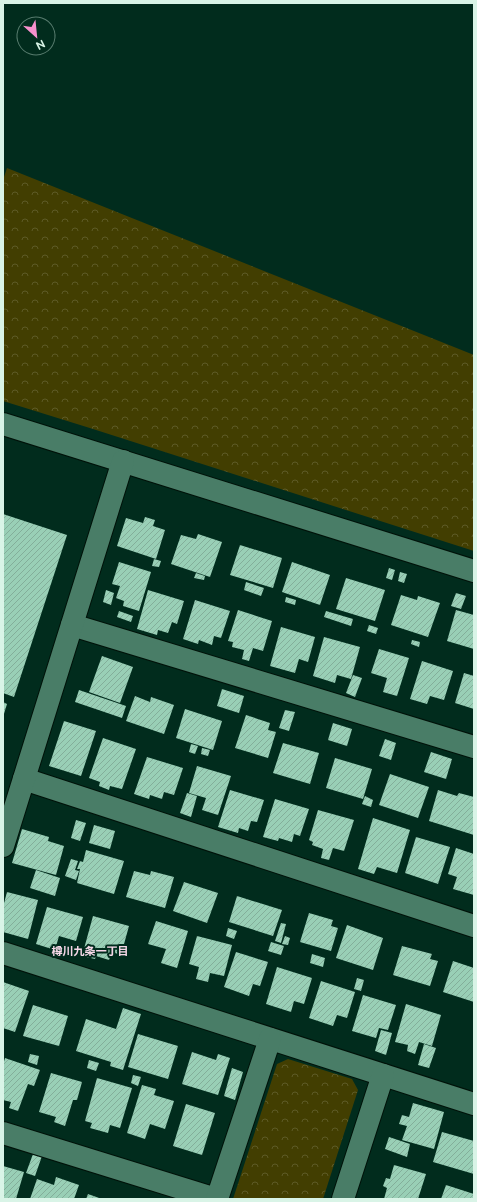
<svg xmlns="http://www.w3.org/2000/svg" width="477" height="1202" viewBox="0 0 477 1202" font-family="Raleway,'Noto Sans JP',sans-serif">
<defs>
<pattern id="forest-crowns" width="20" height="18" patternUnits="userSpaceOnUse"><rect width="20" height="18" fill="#423e01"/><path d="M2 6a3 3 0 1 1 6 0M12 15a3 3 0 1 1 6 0" fill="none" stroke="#5d5a26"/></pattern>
<pattern id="building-hatch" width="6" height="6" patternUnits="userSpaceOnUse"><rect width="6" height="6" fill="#99cfb6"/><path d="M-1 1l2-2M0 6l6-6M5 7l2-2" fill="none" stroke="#83ae9a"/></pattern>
</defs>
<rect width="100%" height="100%" fill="#012c1d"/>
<!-- forest -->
<g fill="url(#forest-crowns)">
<path d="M7,168L474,355V551L93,429L3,401V180Z"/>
<path d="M288,1059L352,1079L358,1090L323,1199H233L277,1064Z"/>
</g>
<!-- building -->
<g fill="url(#building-hatch)">
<path d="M3,514L67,535L14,697L3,693Z"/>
<path d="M145,517L155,520L153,526L165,530L156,559L117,546L126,518L143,523Z"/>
<path d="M198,534L222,542L210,577L171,564L181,535L196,539Z"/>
<path d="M240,545L282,558L273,588L230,575Z"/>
<path d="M154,559L161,561L159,567L152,566Z"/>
<path d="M119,562L151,572L139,611L123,606L124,601L116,598L120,586L112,584Z"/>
<path d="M292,562L330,575L320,605L282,592Z"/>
<path d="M389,568L395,570L392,580L386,578Z"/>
<path d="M400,572L407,574L404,583L398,581Z"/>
<path d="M196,573L205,576L204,580L194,578Z"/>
<path d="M346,578L385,590L375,621L336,609Z"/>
<path d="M246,582L264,588L261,596L244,590Z"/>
<path d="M106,590L114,593L111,605L103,602Z"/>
<path d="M148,590L184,601L177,624L172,622L168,633L158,630L157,635L137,629Z"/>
<path d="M456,593L466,596L461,609L451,606Z"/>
<path d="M401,595L417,600L418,596L440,603L428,637L391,625Z"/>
<path d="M286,597L296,600L295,605L285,602Z"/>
<path d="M195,600L230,611L221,638L214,636L212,645L199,640L198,644L183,639Z"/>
<path d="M238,610L272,621L263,651L253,648L249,661L242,659L244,650L232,647L233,642L228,641Z"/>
<path d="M456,610L474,615V649L447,641Z"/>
<path d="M119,611L133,616L131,622L117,617Z"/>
<path d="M326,611L353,619L351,626L324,617Z"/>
<path d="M369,625L378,628L376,634L367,631Z"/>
<path d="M281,627L315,637L308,662L299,659L295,673L270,666Z"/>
<path d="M324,637L360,647L351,679L337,675L335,683L313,676Z"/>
<path d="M412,640L420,642L419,647L411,644Z"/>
<path d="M379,649L409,658L397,696L383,692L387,678L371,673Z"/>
<path d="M102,656L133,667L120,703L89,692Z"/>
<path d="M422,661L453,671L444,700L430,696L427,704L410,699Z"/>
<path d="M464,673L474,676V709L455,703Z"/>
<path d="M353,675L362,678L355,697L346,693Z"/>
<path d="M222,689L244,696L239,713L217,706Z"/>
<path d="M79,690L126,706L122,718L75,702Z"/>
<path d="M135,696L150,702L151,697L174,705L164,734L126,721Z"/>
<path d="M3,702L7,704L3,717Z"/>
<path d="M185,709L222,721L213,750L176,738Z"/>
<path d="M285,710L295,712L289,731L279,728Z"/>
<path d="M246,715L270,723L268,730L276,732L268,758L235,748Z"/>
<path d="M64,721L96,731L81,776L49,766Z"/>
<path d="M333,723L352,729L347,746L328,740Z"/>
<path d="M103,738L136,749L122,789L110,786L109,790L99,786L100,782L89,778Z"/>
<path d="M385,739L396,743L391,760L379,756Z"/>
<path d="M283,743L319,753L310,784L273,773Z"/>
<path d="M191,744L198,746L195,754L189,752Z"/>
<path d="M202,748L210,750L208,756L201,754Z"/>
<path d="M431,752L452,759L446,779L424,772Z"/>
<path d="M147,757L183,768L174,795L164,792L162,799L150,795L149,799L134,794Z"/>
<path d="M335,758L372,769L363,799L326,788Z"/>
<path d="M197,766L231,776L218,815L202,810L206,798L189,793Z"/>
<path d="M390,774L429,787L418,818L379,805Z"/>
<path d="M230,790L264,800L257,822L251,821L248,831L239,828L238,833L218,827Z"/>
<path d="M438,790L457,796L459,793L474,797V835L429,821Z"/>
<path d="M187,793L197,796L191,817L180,813Z"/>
<path d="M365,796L373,800L371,807L362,804Z"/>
<path d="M275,799L309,809L300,836L294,834L292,842L279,838L278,841L263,837Z"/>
<path d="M318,810L354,820L344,851L333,848L329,860L321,858L323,849L312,845L313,842L309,840Z"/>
<path d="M373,818L410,830L397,873L377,867L374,874L358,869Z"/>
<path d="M76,820L86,823L80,841L71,838Z"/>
<path d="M94,825L115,831L110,849L89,843Z"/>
<path d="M22,829L49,837L48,841L64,846L56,875L12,863Z"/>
<path d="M416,837L450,847L438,884L405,873Z"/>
<path d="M456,848L474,854V895L453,889L457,877L448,874Z"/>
<path d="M86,850L124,861L114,894L77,883L80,869H77L80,861L83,862Z"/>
<path d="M71,859L78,861L75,870L79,871L76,880L65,876Z"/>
<path d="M36,870L60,878L55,896L30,888Z"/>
<path d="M134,871L150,875L151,871L174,877L165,908L126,897Z"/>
<path d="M184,882L218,893L207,923L173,911Z"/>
<path d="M7,892L38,900L28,939L3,932V907Z"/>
<path d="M237,896L282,910L273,936L229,922Z"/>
<path d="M47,907L83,917L76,941L59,936L55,950L36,944Z"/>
<path d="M309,913L333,920L331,926L338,928L331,951L300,942Z"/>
<path d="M93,916L129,926L121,955L112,952L109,960L96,956L95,959L82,956Z"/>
<path d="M156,921L188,931L177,968L161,963L166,949L148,944Z"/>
<path d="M281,923L286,924L281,943L275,941Z"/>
<path d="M347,925L383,938L373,970L336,958Z"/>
<path d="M228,928L237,931L234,939L226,936Z"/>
<path d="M197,936L232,945L224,976L210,973L208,982L196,979L199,967L189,964Z"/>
<path d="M285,936L290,938L288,945L282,944Z"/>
<path d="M271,942L284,946L281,955L268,951Z"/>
<path d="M402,946L432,954L430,959L438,961L430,986L393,975Z"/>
<path d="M236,952L268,962L260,986L253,984L249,996L224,987Z"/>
<path d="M312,954L325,958L323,967L310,963Z"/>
<path d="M453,961L474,968V1002L443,992Z"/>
<path d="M277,967L312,978L304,1004L294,1001L291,1012L266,1004Z"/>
<path d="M357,978L364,980L361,991L354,989Z"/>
<path d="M321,981L355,992L347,1018L337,1015L333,1026L309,1018Z"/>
<path d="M3,982L29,991L15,1032L3,1028Z"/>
<path d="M363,995L396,1005L388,1030L379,1028L376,1038L352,1031Z"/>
<path d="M406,1004L441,1015L432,1046L419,1042L415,1054L407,1051L408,1045L395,1042Z"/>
<path d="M33,1005L68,1016L59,1046L23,1036Z"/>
<path d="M123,1008L141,1014L123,1070L110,1066L111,1062L76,1051L86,1019L116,1029Z"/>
<path d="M381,1030L392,1033L386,1055L375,1051Z"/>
<path d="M138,1034L178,1046L168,1079L128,1067Z"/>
<path d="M424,1044L436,1048L429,1068L418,1065Z"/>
<path d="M192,1052L216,1060L218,1054L230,1058L218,1095L182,1084Z"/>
<path d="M30,1054L39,1056L37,1065L28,1062Z"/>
<path d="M5,1058L40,1070L34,1086L28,1084L18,1111L9,1108L11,1102L3,1100V1065Z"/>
<path d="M89,1060L99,1063L96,1071L87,1068Z"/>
<path d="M232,1068L243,1072L235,1100L224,1096Z"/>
<path d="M51,1073L82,1082L77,1100H73L65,1126L54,1122L56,1117L39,1112Z"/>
<path d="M133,1075L141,1077L138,1086L131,1083Z"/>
<path d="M97,1078L132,1088L120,1128L110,1125L108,1133L90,1128L92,1123L85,1121Z"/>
<path d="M142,1085L156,1089L154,1095L174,1101L165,1129L150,1124L145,1139L127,1133Z"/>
<path d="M413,1103L444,1112L434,1149L402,1140L407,1126L399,1124L402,1115L409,1117Z"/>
<path d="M186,1104L215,1113L202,1155L173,1146Z"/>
<path d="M442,1132L474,1141V1174L433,1162Z"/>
<path d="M389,1137L410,1144L407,1157L385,1149Z"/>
<path d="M33,1154L42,1156L35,1176L26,1173Z"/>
<path d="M394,1165L426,1174L418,1199H384L387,1188L383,1186L386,1178L390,1179Z"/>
<path d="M3,1166L24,1172L16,1199H3Z"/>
<path d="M56,1177L79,1185L74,1199H30L37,1179L54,1185Z"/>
<path d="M446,1185L474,1194V1199H441Z"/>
<path d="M88,1194L102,1199H86Z"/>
</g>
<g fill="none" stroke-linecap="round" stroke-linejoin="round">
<!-- minor casing -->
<g stroke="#001209" stroke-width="24">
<g id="minor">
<path d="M3,424L474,571"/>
<path d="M72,625L474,747"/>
<path d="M24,779L474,926"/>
<path d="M3,846L123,461"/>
<path d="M3,953L474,1104"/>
<path d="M3,1133L216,1199"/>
<path d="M217,1199L270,1039"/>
<path d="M343,1199L383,1075"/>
</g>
</g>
<!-- minor -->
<use href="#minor" stroke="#497d67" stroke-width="22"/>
</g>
<g text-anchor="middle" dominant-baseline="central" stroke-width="4" stroke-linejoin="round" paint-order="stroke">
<!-- neighbourhood labels -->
<g font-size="11" font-weight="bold" fill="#f6d8e8" stroke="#012c1d">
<text x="90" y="951">樽川九条一丁目</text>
</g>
</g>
<!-- border -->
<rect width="477" height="1202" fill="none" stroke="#d9f4e7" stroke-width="8"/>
<!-- north arrow -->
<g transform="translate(36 36) rotate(153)"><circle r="19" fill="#012c1d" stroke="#577c6e"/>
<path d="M0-3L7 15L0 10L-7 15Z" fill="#f790cd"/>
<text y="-6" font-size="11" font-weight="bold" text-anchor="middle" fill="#d9f4e7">N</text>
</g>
</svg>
